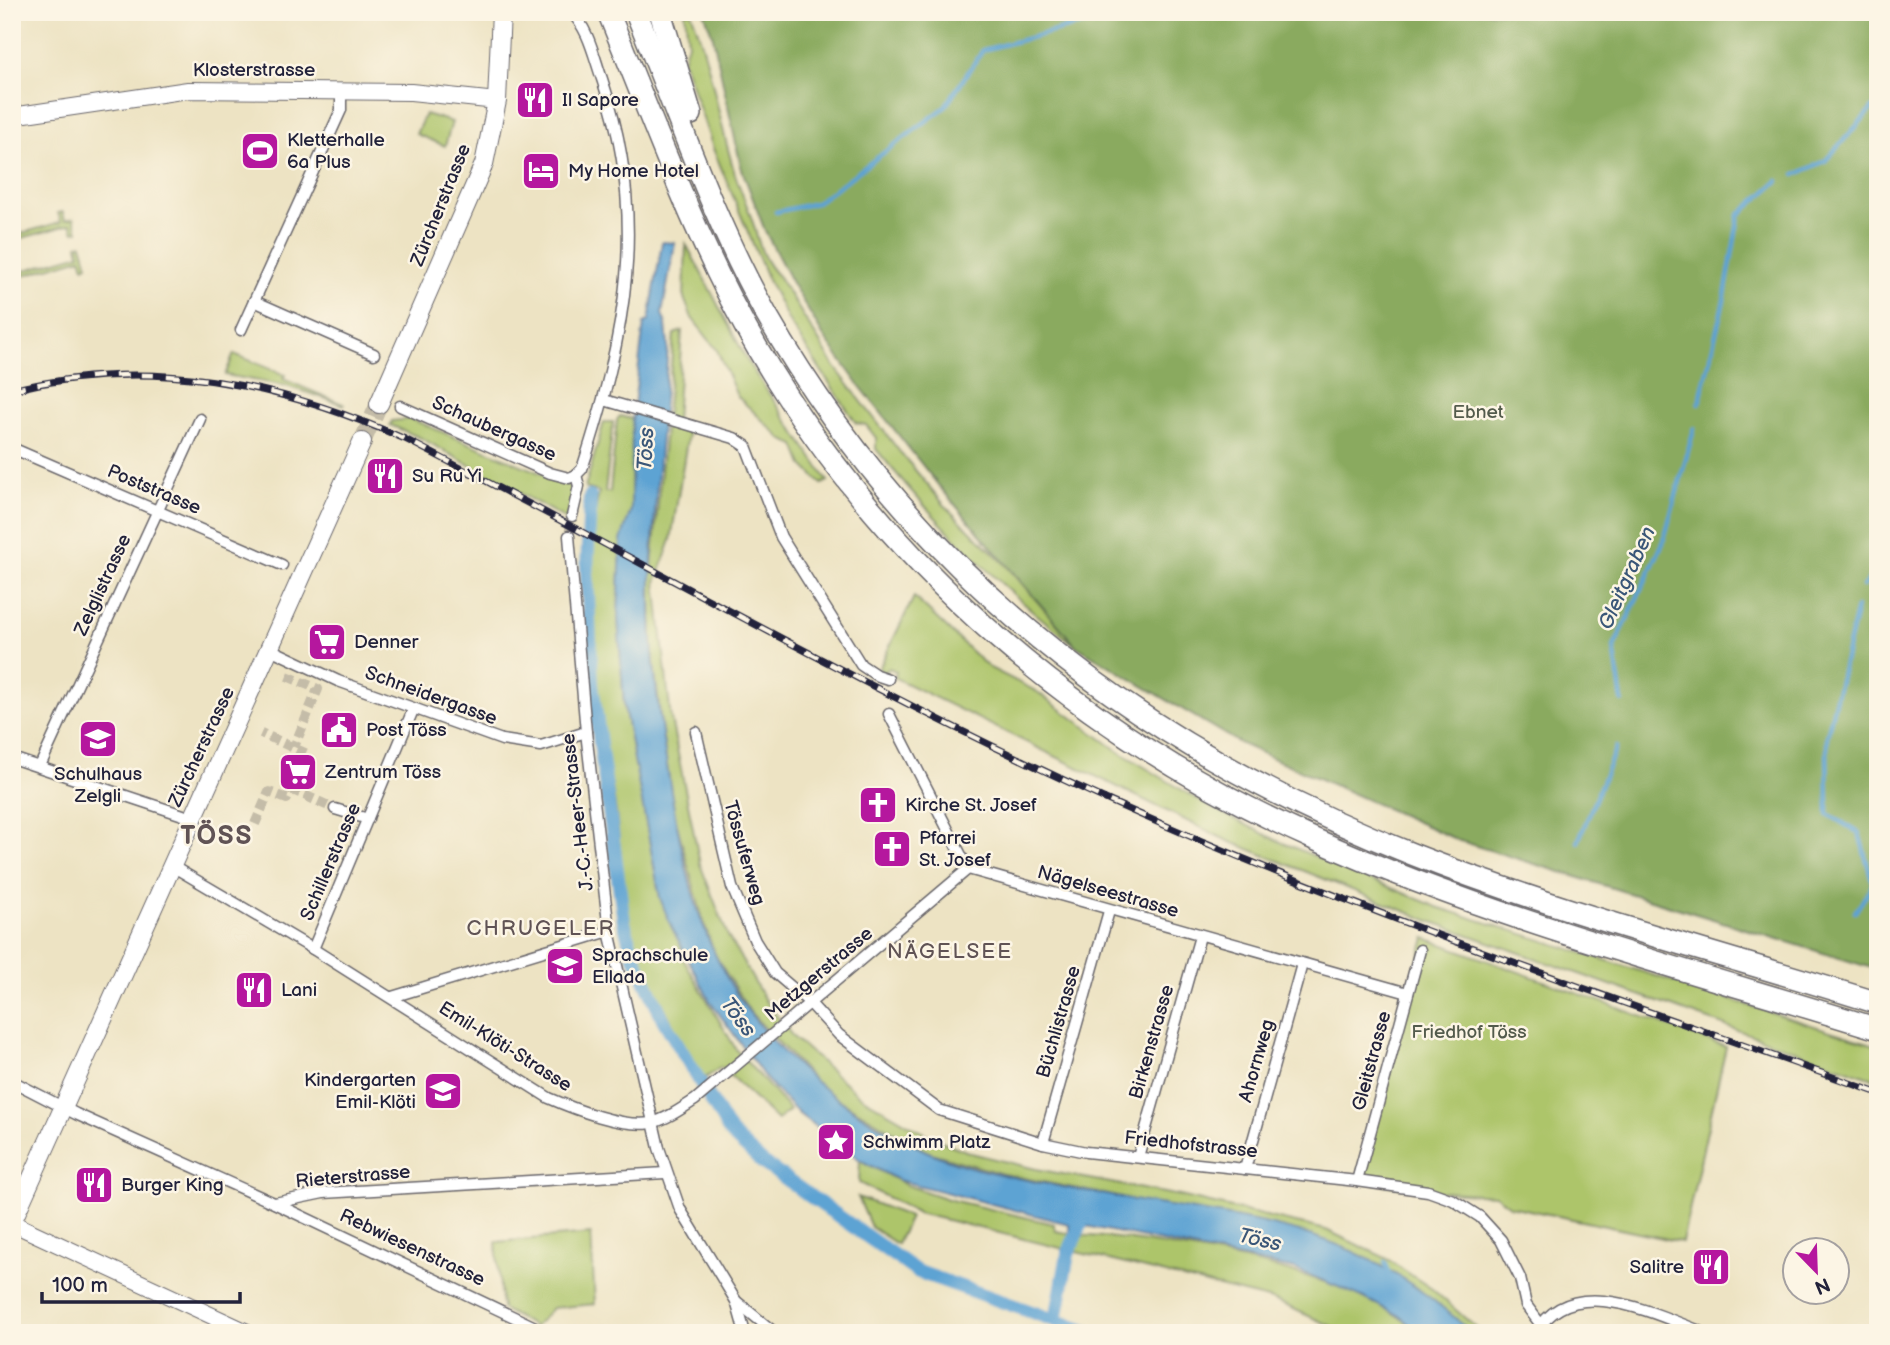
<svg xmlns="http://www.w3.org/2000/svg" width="1890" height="1345" viewBox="0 0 1890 1345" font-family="'Balsamiq Sans',sans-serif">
<rect width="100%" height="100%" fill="#fcf5e5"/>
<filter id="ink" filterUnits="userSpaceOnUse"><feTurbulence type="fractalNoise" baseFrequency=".0143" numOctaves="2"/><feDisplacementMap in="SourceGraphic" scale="14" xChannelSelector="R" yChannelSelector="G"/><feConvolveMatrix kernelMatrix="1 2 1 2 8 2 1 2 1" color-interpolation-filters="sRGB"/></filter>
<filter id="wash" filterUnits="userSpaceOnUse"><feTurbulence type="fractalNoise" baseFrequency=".00686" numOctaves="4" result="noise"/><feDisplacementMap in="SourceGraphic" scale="28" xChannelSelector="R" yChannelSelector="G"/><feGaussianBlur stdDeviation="1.57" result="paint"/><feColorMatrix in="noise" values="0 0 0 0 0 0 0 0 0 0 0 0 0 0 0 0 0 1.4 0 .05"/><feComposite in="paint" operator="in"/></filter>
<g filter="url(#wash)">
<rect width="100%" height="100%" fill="#ede3c3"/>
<!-- green -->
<g fill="#adc56b" stroke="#687453" stroke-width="2">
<path d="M685,12H691C712,65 718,120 735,174C740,190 747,204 752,220C760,243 760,258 779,277L835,367L900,452L947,508L1004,563L1076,646C1000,588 936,523 876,449V438L866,425L856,423L789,322L768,280L714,151L683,60L688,43Z"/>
<path d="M425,114L452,122L445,146L416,134Z"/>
<path d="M63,212L65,220L74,218L78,231L74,232L71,224L12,241V236L61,222L58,213Z"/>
<path d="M82,244L88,265L84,267L81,258L12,279V274L80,254L78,245Z"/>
<path d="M686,244L749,364L828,481L822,484L803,465L795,445L783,440L737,396L717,350L692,318L684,298Z"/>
<path d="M682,331L676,421L688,434L671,540L656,582L671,719L700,864L728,936L766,1002L794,1038L860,1096L931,1137L971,1153L1036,1169L1180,1196L1326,1230L1386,1258L1432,1289L1482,1333H1472L1409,1283L1352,1253L1108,1195L1003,1174L928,1152L824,1091L750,1012L715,955L703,920L674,814L661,724L652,644L651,578L674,334Z"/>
<path d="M234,354L285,375L283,379L345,405L287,386L225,375Z"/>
<path d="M620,416L633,419L631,510L621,541L618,618L624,706L660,898L682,949L679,952L737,1051L790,1110L777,1120L721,1067L704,1079L673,1025L636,949L626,905L616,812L595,683L589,541L599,492L585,488L604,422H613L605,492H610L617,420Z"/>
<path d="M411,419L569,485L574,494L566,519L421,438L390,425L392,421Z"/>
<path d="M914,597L988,667L1036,691L1118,751L1207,805L1276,840L1437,907L1878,1046V1080L1430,921L1226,840L895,678L896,671L889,668L883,674L879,668Z"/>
<path d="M1425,938L1726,1047L1682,1242L1510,1206L1495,1195L1428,1191L1357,1181Z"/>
<path d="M860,1160L906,1185L951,1200L1054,1224L1056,1231C1079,1237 1101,1236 1125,1239C1207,1251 1359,1275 1419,1333H1346L1276,1301L918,1213L859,1183Z"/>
<path d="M858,1197L910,1217L897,1244L871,1227Z"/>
<path d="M591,1234L595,1304L552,1308L535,1327L502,1309L496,1242Z"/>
</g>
<!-- forest -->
<path fill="#8aaa5f" stroke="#56664d" stroke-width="2" d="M704,12H1878V970L1460,841L1241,744L1076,646L939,486L859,385L824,337L792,283L765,231L741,167L713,37Z"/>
<!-- water -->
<path fill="#5da3d3" stroke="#406287" stroke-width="2" d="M662,242L675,243L662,314L666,324L668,346C663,423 654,501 651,578C649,641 657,703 667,765C676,825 689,898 715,954C755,1043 838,1109 924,1150C975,1174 1051,1184 1106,1195C1174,1208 1246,1215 1313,1236C1372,1255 1426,1290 1472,1333H1420L1398,1315L1360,1296L1295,1269L1086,1226L1077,1237L1071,1235L1069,1224L898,1180L860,1160L799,1114L766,1079L710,1001L671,926L660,898L624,706L618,618L621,540L631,510L632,422L644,323L649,321Z"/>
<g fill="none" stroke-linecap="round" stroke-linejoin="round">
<!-- stream -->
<g stroke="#5da3d3" stroke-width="4.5">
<path d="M1795,175L1825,161L1878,102"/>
<path d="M776,212L816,203L944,108L983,50L1128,12"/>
<path d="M1699,404L1725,296L1739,215L1778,181"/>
<path d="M1863,586L1878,571"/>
<path d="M1622,701L1614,647L1663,543L1694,429"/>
<path d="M1578,842L1616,747"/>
<path d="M1855,912L1873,884L1859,833L1828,814L1827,736L1857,607"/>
<path d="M1385,1262L1390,1275"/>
</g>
<!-- canal -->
<g stroke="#5da3d3" stroke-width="14">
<path d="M590,497L587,572L592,684L624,922L632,951L664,1021L731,1134L763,1163L916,1271L1091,1333"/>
<path d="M1056,1320L1068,1254L1082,1221"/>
</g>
</g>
</g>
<g filter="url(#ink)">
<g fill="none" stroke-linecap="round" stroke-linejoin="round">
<!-- street-tunnel -->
<g stroke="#c4bca8" stroke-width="10" stroke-dasharray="10 5" stroke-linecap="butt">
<path d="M569,536L572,516"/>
<path d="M287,676L318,689L294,747"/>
<path d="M291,789L335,809"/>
<path d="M255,824L269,792L287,799L307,754L261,733"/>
</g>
<!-- primary-tunnel -->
<path stroke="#c4bca8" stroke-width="18" stroke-dasharray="18 9" stroke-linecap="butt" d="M362,442L379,404"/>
<!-- street casing -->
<g stroke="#69666b" stroke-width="13">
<g id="street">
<path d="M571,12C589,29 594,57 602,79C649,218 626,333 582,469L576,475"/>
<path d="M254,301L374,354"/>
<path d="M241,330L341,110V91"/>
<path d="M604,400L734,438L746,446L781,537L861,665L876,675L888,679"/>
<path d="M400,406L550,473L569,478L576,475"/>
<path d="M12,448L282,565"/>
<path d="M572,516L579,486L576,475"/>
<path d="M569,536L586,732L609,931L659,1148L680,1209L736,1301L775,1333"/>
<path d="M270,649L338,681L502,740L541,746L586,732"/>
<path d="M889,714L968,869L1408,993"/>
<path d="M696,732L732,887L755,941L775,973L810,1003L839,1035L939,1110L1043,1143L1086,1152L1357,1181L1428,1191L1453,1200L1480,1217L1501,1240L1520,1278L1526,1305L1541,1325"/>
<path d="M12,758L192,818"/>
<path d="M40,766L200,419"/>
<path d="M335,809L368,819"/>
<path d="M172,866L313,949L549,1098C574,1109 623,1128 651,1123C667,1119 681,1109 695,1100L968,869"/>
<path d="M313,949L413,710"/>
<path d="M392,997L609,931"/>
<path d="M12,1081L76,1114L274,1203L535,1327"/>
<path d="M1043,1143L1109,911"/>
<path d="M1138,1157L1200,936"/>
<path d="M1245,1169L1302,964"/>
<path d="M1357,1181L1420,950"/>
<path d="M275,1203L323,1193L665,1173"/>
<path d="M736,1301L745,1333"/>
<path d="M1536,1333C1571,1270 1656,1315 1705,1333"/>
</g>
</g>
<!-- secondary casing -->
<g stroke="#69666b" stroke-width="18">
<g id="secondary">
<path d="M12,116L188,90L411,92L497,101"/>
<path d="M12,1223L249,1333"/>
</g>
</g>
<!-- primary casing -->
<g stroke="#69666b" stroke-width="20">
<g id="primary">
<path d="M379,404L484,164L497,101L501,12"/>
<path d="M12,1222L362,442"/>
</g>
</g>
<!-- highway casing -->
<g stroke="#69666b" stroke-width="24">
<g id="highway">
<path d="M608,12C656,127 696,244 759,351C886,568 1085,737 1314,839C1495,920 1688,970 1878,1029"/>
<path d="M636,12C678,114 712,218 766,314C914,573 1137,746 1412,854C1564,914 1722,954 1878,1003"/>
<path d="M660,12L691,114"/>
</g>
</g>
<!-- street -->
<use href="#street" stroke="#fff" stroke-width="10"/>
<!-- secondary -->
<use href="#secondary" stroke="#fff" stroke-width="16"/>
<!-- primary -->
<use href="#primary" stroke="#fff" stroke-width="18"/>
<!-- highway -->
<use href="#highway" stroke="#fff" stroke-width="21"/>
<!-- rail casing -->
<g stroke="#22223b" stroke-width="7">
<path id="rail" d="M12,390C150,356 278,383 405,439C641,560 870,693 1112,802C1361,914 1621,1001 1878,1093"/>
</g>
<!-- rail -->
<use href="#rail" stroke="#fcf5e5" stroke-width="4.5" stroke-dasharray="13" stroke-linecap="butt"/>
</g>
</g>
<!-- icons -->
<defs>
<g id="restaurant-square" transform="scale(2.0125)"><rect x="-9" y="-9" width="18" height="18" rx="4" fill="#b5179e" stroke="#fcf5e5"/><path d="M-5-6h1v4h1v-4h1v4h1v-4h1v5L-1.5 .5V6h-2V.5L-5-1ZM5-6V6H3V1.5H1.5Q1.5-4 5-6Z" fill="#fff"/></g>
<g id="stadium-square" transform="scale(2.0125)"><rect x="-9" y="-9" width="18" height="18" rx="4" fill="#b5179e" stroke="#fcf5e5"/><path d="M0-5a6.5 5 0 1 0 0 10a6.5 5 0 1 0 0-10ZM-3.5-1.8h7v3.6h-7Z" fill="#fff"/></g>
<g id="hotel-square" transform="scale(2.0125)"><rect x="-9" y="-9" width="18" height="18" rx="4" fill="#b5179e" stroke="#fcf5e5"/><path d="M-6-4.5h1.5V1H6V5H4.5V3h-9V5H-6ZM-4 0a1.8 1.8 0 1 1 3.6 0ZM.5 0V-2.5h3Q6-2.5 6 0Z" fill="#fff"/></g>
<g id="supermarket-square" transform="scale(2.0125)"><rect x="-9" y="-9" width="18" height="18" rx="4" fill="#b5179e" stroke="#fcf5e5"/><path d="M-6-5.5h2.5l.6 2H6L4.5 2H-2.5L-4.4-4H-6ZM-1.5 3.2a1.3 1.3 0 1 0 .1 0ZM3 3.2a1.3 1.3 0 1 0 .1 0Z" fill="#fff"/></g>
<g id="civic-square" transform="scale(2.0125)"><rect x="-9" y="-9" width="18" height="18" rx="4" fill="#b5179e" stroke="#fcf5e5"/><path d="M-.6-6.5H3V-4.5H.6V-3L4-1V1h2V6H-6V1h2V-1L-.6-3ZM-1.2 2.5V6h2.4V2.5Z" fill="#fff"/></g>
<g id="school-square" transform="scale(2.0125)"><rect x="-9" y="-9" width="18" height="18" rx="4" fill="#b5179e" stroke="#fcf5e5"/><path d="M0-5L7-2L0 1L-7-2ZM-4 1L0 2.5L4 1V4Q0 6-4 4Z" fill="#fff"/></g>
<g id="church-square" transform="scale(2.0125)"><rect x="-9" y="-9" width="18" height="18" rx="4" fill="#b5179e" stroke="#fcf5e5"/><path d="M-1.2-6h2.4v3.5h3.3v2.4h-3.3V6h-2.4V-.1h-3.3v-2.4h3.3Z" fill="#fff"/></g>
<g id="sight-square" transform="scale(2.0125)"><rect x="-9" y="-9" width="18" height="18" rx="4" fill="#b5179e" stroke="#fcf5e5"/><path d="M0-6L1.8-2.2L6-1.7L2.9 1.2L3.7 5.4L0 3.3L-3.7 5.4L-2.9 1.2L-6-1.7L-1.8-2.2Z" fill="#fff"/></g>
</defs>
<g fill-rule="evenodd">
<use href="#restaurant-square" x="535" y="100"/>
<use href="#stadium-square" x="260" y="151"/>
<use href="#hotel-square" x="541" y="171"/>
<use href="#restaurant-square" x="385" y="476"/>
<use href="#supermarket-square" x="327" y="642"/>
<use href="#civic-square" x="339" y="730"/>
<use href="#school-square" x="98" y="739"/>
<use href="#supermarket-square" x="298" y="772"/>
<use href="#church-square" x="878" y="805"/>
<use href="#church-square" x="892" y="849"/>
<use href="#school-square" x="565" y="966"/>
<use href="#restaurant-square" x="254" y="990"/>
<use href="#school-square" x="443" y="1091"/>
<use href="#sight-square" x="836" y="1142"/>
<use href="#restaurant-square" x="94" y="1185"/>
<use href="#restaurant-square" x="1711" y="1267"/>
</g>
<g text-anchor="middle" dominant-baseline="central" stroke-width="5" stroke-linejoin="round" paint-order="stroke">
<!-- street labels -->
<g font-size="19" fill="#22223b" stroke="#fcf5e5">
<text x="254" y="70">Klosterstrasse</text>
<text transform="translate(441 205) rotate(-68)">Zürcherstrasse</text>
<text transform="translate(494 429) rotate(24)">Schaubergasse</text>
<text transform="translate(154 490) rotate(23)">Poststrasse</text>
<text transform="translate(103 585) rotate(-65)">Zelglistrasse</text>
<text transform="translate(431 696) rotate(20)">Schneidergasse</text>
<text transform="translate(202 747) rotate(-65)">Zürcherstrasse</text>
<text transform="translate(578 812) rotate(-97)">J.-C.-Heer-Strasse</text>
<text transform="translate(744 853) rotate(74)">Tössuferweg</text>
<text transform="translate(331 862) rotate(-67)">Schillerstrasse</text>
<text transform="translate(1108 892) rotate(16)">Nägelseestrasse</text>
<text transform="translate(819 974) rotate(-40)">Metzgerstrasse</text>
<text transform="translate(1059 1022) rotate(-74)">Büchlistrasse</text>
<text transform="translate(1152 1042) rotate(-74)">Birkenstrasse</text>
<text transform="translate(505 1047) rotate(32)">Emil-Klöti-Strasse</text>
<text transform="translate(1257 1061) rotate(-74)">Ahornweg</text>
<text transform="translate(1372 1061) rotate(-75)">Gleitstrasse</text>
<text transform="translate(1191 1145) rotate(6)">Friedhofstrasse</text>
<text transform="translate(353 1177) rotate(-5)">Rieterstrasse</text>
<text transform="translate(412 1248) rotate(25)">Rebwiesenstrasse</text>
</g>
<!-- poi labels -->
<g font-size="19" fill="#22223b" stroke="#fcf5e5" text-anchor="start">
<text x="562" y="100">Il Sapore</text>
<text x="287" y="140">Kletterhalle<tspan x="287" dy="22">6a Plus</tspan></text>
<text x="568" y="171">My Home Hotel</text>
<text x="412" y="476">Su Ru Yi</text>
<text x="354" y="642">Denner</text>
<text x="366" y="730">Post Töss</text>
<text x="325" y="772">Zentrum Töss</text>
<text x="98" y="774" text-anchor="middle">Schulhaus<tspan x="98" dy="22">Zelgli</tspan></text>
<text x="905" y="805">Kirche St. Josef</text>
<text x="919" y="838">Pfarrei<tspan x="919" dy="22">St. Josef</tspan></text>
<text x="592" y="955">Sprachschule<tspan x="592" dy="22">Ellada</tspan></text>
<text x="281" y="990">Lani</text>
<text x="416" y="1080" text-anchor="end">Kindergarten<tspan x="416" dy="22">Emil-Klöti</tspan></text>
<text x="863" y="1142">Schwimm Platz</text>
<text x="121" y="1185">Burger King</text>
<text x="1684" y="1267" text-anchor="end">Salitre</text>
</g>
<!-- park labels -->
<g font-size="19" fill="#535b4c" stroke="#fcf5e5">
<text x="1478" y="412">Ebnet</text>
<text x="1469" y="1032">Friedhof Töss</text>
</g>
<!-- water labels -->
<g font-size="21" font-style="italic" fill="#3a5678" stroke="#fcf5e5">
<text transform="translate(646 449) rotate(-87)">Töss</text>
<text transform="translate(1627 578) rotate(-66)">Gleitgraben</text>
<text transform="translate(738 1017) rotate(53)">Töss</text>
<text transform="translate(1260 1240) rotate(13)">Töss</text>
</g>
<!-- neighbourhood labels -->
<g font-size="21" letter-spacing="2" fill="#605355" stroke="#fcf5e5">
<text x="541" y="928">CHRUGELER</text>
<text x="950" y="951">NÄGELSEE</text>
</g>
<!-- district labels -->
<g font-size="26" font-weight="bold" letter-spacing="2" fill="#605355" stroke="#fcf5e5">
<text x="217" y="836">TÖSS</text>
</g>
</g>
<!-- margin -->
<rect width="1890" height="1345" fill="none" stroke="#fcf5e5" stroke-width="42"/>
<!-- north arrow -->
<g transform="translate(1816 1271) rotate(157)"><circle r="33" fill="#fcf5e5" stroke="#a5a1a1" stroke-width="2"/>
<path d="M0-5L12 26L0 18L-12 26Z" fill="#b5179e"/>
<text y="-10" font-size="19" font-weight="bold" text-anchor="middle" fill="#22223b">N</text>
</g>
<!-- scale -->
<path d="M42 1292v10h198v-10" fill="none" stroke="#22223b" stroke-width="3.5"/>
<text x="52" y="1292" font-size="21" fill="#22223b" stroke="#fcf5e5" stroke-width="5" paint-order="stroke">100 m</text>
</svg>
